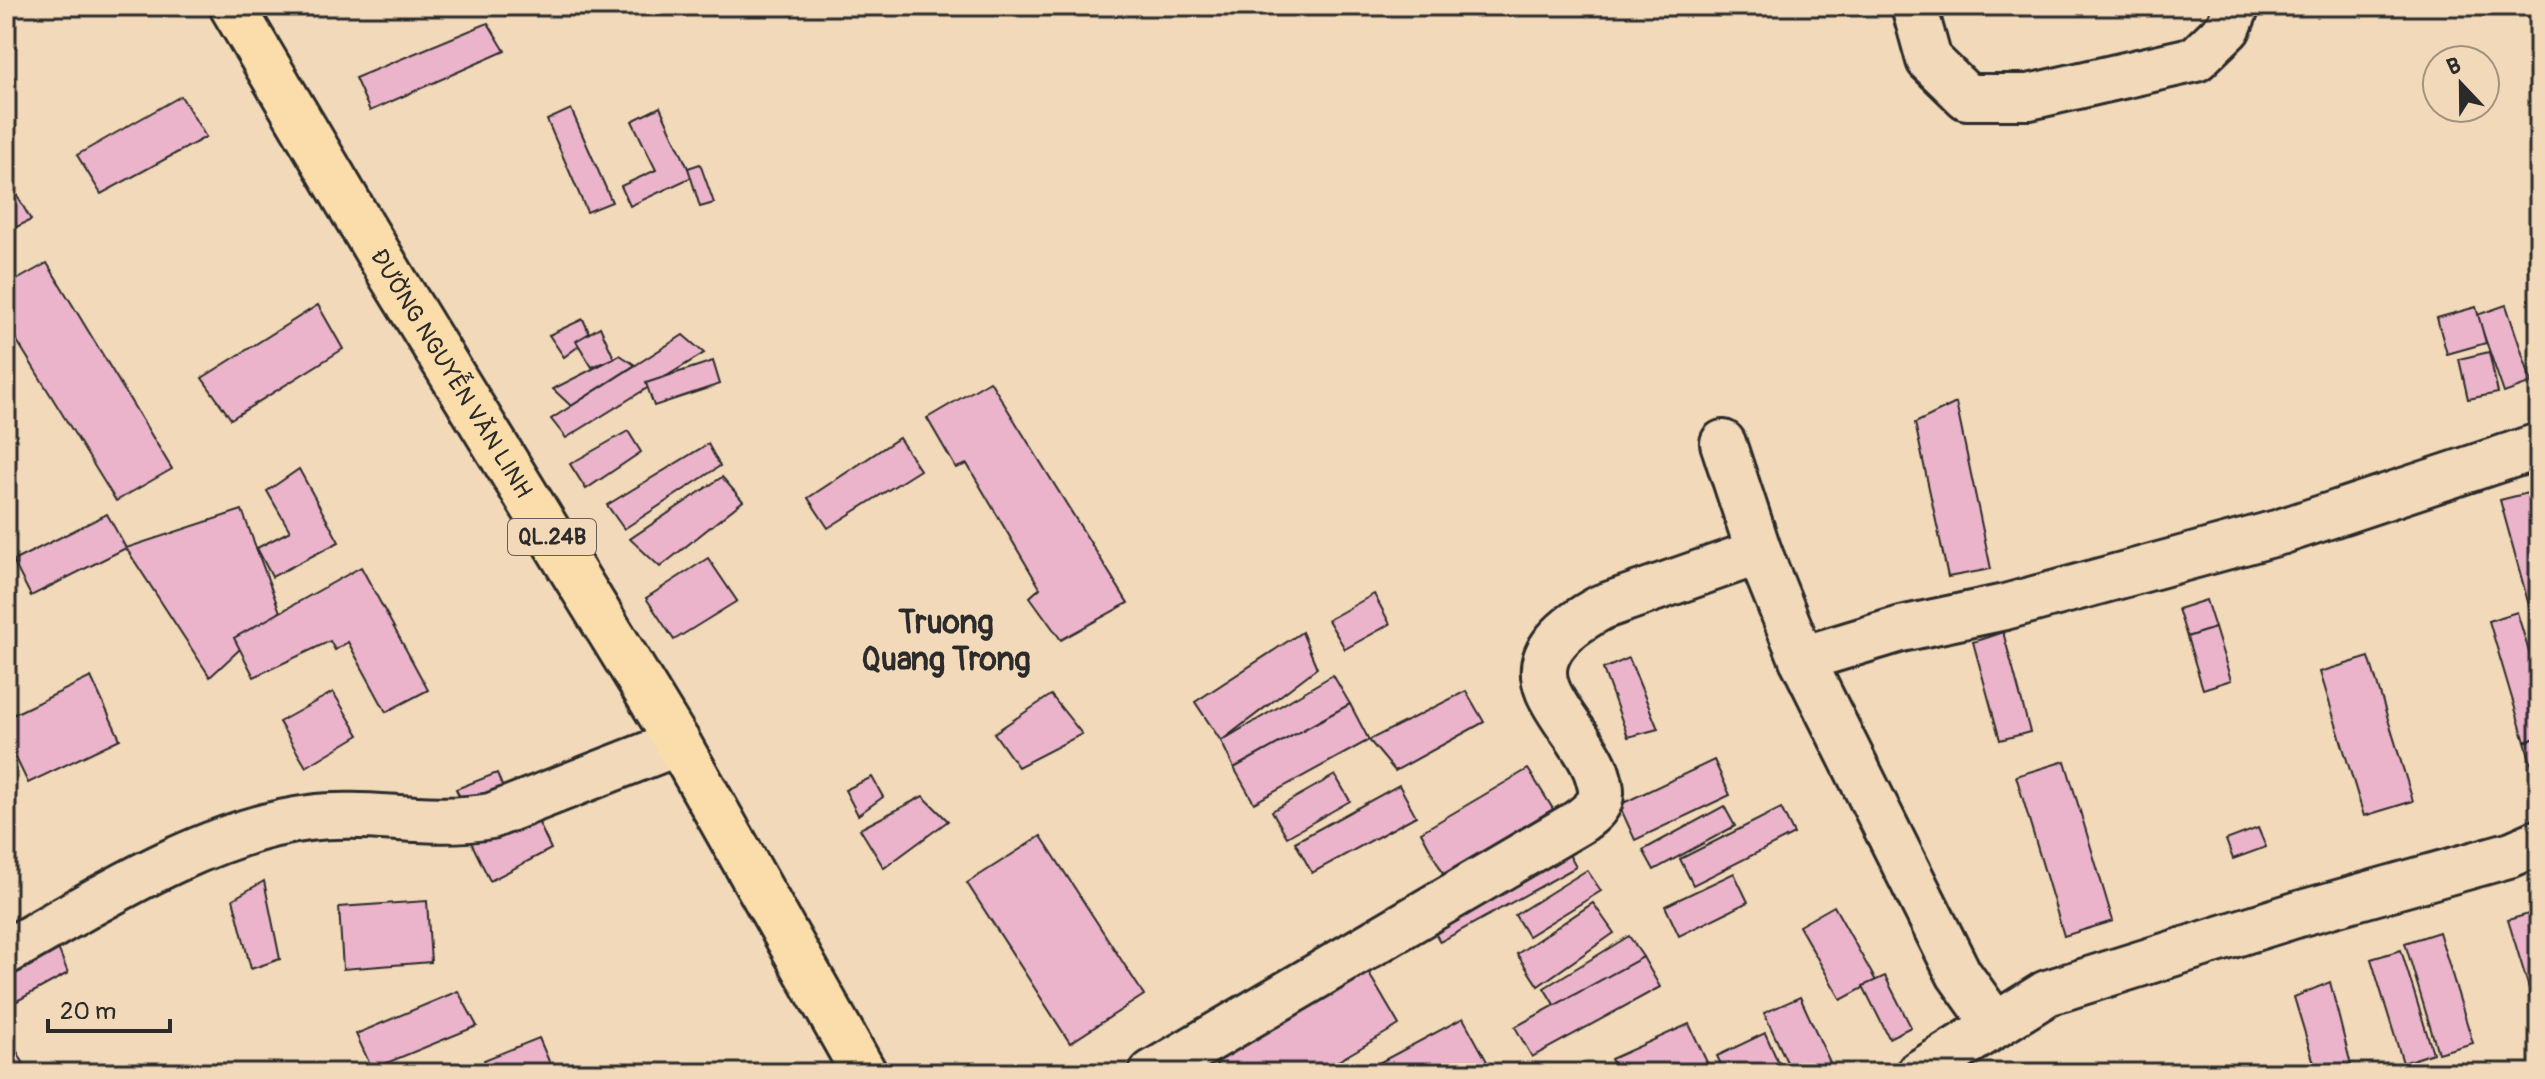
<svg xmlns="http://www.w3.org/2000/svg" width="2545" height="1079" viewBox="0 0 2545 1079" font-family="Pangolin,sans-serif">
<rect width="100%" height="100%" fill="#f2d9b9"/>
<filter id="ink" filterUnits="userSpaceOnUse"><feTurbulence type="fractalNoise" baseFrequency=".0125" numOctaves="2"/><feDisplacementMap in="SourceGraphic" scale="16" xChannelSelector="R" yChannelSelector="G"/><feConvolveMatrix kernelMatrix="1 2 1 2 8 2 1 2 1" color-interpolation-filters="sRGB"/></filter>
<g filter="url(#ink)">
<!-- building -->
<g fill="#ebb4ca" stroke="#2b2b2b" stroke-width="2">
<path d="M488,23L505,51L370,111L355,78Z"/>
<path d="M181,96L206,137L101,194L77,155Z"/>
<path d="M660,107L692,177L630,206L621,186L656,170L632,121Z"/>
<path d="M571,109L612,202L587,212L547,120Z"/>
<path d="M700,164L714,203L700,207L688,168Z"/>
<path d="M7,178L31,220L6,232V179Z"/>
<path d="M47,263L172,469L116,501L6,323V286Z"/>
<path d="M318,305L343,349L231,419L202,378Z"/>
<path d="M2506,305L2532,383L2504,393L2477,315Z"/>
<path d="M2476,307L2486,343L2447,354L2437,318Z"/>
<path d="M583,319L591,337L564,357L549,335Z"/>
<path d="M600,327L614,358L592,367L576,341Z"/>
<path d="M683,335L704,353L566,438L551,419Z"/>
<path d="M2489,352L2498,393L2468,399L2459,359Z"/>
<path d="M620,355L635,365L571,406L553,389Z"/>
<path d="M713,361L720,384L654,406L646,383Z"/>
<path d="M990,381L1128,603L1061,640L1030,597L1040,588L967,464L956,468L927,418Z"/>
<path d="M1956,403L1991,569L1948,577L1915,423Z"/>
<path d="M628,431L641,452L586,489L570,464Z"/>
<path d="M899,438L920,470L828,528L808,498Z"/>
<path d="M708,444L720,466L624,529L607,505Z"/>
<path d="M299,469L339,542L272,577L257,548L290,531L267,491Z"/>
<path d="M722,477L743,501L660,567L630,539Z"/>
<path d="M2532,492L2539,518V607L2530,609L2500,500Z"/>
<path d="M242,510L280,612L210,677L126,548Z"/>
<path d="M107,514L126,548L31,596L13,561Z"/>
<path d="M708,558L737,601L674,640L646,598Z"/>
<path d="M361,567L428,690L386,712L348,642L335,650L330,641L254,677L234,638Z"/>
<path d="M1374,594L1390,624L1345,649L1328,620Z"/>
<path d="M2206,600L2215,628L2187,637L2178,609Z"/>
<path d="M2517,612L2539,685V737L2525,742L2489,621Z"/>
<path d="M2215,628L2231,680L2203,689L2187,637Z"/>
<path d="M1302,632L1317,668L1221,741L1195,702Z"/>
<path d="M2003,632L2030,732L2000,740L1973,642Z"/>
<path d="M2369,657L2413,801L2364,816L2320,672Z"/>
<path d="M1629,658L1658,729L1628,737L1603,669Z"/>
<path d="M1333,675L1350,704L1234,768L1221,741Z"/>
<path d="M91,677L120,739L28,783L6,737V718Z"/>
<path d="M1466,691L1484,722L1395,771L1369,740Z"/>
<path d="M333,692L359,735L306,767L279,722Z"/>
<path d="M1051,695L1082,734L1018,767L994,733Z"/>
<path d="M1350,704L1369,740L1254,803L1234,768Z"/>
<path d="M2539,737V768L2533,770L2525,742Z"/>
<path d="M1714,760L1730,795L1635,840L1619,805Z"/>
<path d="M2065,761L2113,921L2064,936L2016,776Z"/>
<path d="M1528,769L1553,809L1444,875L1421,832Z"/>
<path d="M497,773L506,796L467,812L456,789Z"/>
<path d="M1335,775L1350,801L1287,837L1272,811Z"/>
<path d="M872,777L883,797L858,815L845,790Z"/>
<path d="M1399,785L1416,816L1312,873L1295,842Z"/>
<path d="M923,796L948,821L884,868L860,829Z"/>
<path d="M1724,806L1735,826L1654,870L1643,850Z"/>
<path d="M532,808L551,849L490,881L468,836Z"/>
<path d="M1781,808L1794,834L1693,885L1680,859Z"/>
<path d="M2258,828L2266,847L2233,859L2226,840Z"/>
<path d="M1041,836L1144,995L1070,1043L967,883Z"/>
<path d="M1560,838L1576,867L1440,942L1425,914Z"/>
<path d="M1587,870L1601,891L1528,936L1515,915Z"/>
<path d="M1734,873L1748,902L1679,936L1665,906Z"/>
<path d="M264,881L280,959L251,969L233,899Z"/>
<path d="M427,901L431,962L343,969L339,907Z"/>
<path d="M1593,903L1614,933L1538,986L1517,954Z"/>
<path d="M1834,906L1876,981L1841,1000L1799,926Z"/>
<path d="M2539,911V1021L2508,920Z"/>
<path d="M2439,932L2473,1043L2438,1053L2405,943Z"/>
<path d="M1629,936L1643,957L1558,1011L1544,988Z"/>
<path d="M58,948L68,973L6,1007V972Z"/>
<path d="M2401,950L2433,1053L2403,1063L2371,959Z"/>
<path d="M1643,957L1660,987L1532,1057L1515,1027Z"/>
<path d="M1361,960L1399,1025L1318,1073H1222L1208,1050Z"/>
<path d="M1885,976L1911,1027L1889,1038L1863,986Z"/>
<path d="M2330,982L2353,1073H2317L2294,997Z"/>
<path d="M458,991L477,1026L372,1069L356,1034Z"/>
<path d="M1800,997L1834,1071L1829,1073H1792L1764,1013Z"/>
<path d="M1463,1018L1489,1065L1475,1073H1360Z"/>
<path d="M1689,1024L1712,1073H1672L1669,1065L1651,1073H1618L1611,1059Z"/>
<path d="M6,1032L29,1073H6Z"/>
<path d="M1765,1033L1783,1073H1725L1717,1056Z"/>
<path d="M539,1038L554,1073H490L484,1060Z"/>
</g>
<g fill="none" stroke-linecap="round" stroke-linejoin="round">
<!-- minor casing -->
<g stroke="#2b2b2b" stroke-width="50">
<g id="minor">
<path d="M1914,6L1929,60L1967,97H2029L2196,59L2228,28L2237,6"/>
<path d="M1723,443L1759,552L1802,659L1959,974L1994,1023"/>
<path d="M1802,659L1901,629L2005,607L2280,532L2539,446"/>
<path d="M6,952C97,901 205,831 309,818C370,810 430,827 491,816L678,743"/>
<path d="M1152,1073L1579,822C1587,816 1596,810 1600,800C1603,791 1599,779 1596,770C1584,741 1560,719 1548,691C1531,650 1572,623 1602,607L1759,552"/>
<path d="M1919,1073L2047,993L2302,913L2512,854L2539,842"/>
</g>
</g>
<!-- major casing -->
<g stroke="#2b2b2b" stroke-width="50">
<g id="major">
<path id="s1" d="M232,6L391,275L678,743L864,1073"/>
</g>
</g>
<!-- minor -->
<use href="#minor" stroke="#f2d9b9" stroke-width="44"/>
<!-- major -->
<use href="#major" stroke="#fbddab" stroke-width="44"/>
</g>
</g>
<g text-anchor="middle" dominant-baseline="central" stroke-width="8" stroke-linejoin="round" paint-order="stroke">
<!-- shield labels -->
<rect fill="#f2d9b9" stroke="#675f56" stroke-width="2" x="508" y="519" width="88" height="36" rx="6"/>
<g font-size="22" font-weight="bold" fill="#2b2b2b">
<text x="552" y="537">QL.24B</text>
</g>
<!-- street labels -->
<g font-size="24" fill="#2b2b2b" stroke="#f2d9b9">
<text stroke="none"><textPath href="#s1" startOffset="428">ĐƯỜNG NGUYỄN VĂN LINH</textPath></text>
</g>
<!-- district labels -->
<g font-size="32" font-weight="bold" fill="#2b2b2b" stroke="#f2d9b9">
<text x="946" y="623">Truong<tspan x="946" dy="37">Quang Trong</tspan></text>
</g>
</g>
<!-- margin -->
<rect width="2545" height="1079" fill="none" stroke="#f2d9b9" stroke-width="32"/>
<rect x="16" y="16" width="2513" height="1047" fill="none" stroke="#2b2b2b" stroke-width="3" filter="url(#ink)"/>
<!-- north arrow -->
<g transform="translate(2461 84) rotate(338)"><circle r="38" fill="#f2d9b9" stroke="#a29380" stroke-width="2"/>
<path d="M0-6L14 30L0 20L-14 30Z" fill="#2b2b2b"/>
<text y="-12" font-size="22" font-weight="bold" text-anchor="middle" fill="#2b2b2b">B</text>
</g>
<!-- scale -->
<path d="M48 1019v12h122v-12" fill="none" stroke="#2b2b2b" stroke-width="4"/>
<text x="60" y="1019" font-size="24" fill="#2b2b2b" stroke="#f2d9b9" stroke-width="6" paint-order="stroke">20 m</text>
</svg>
